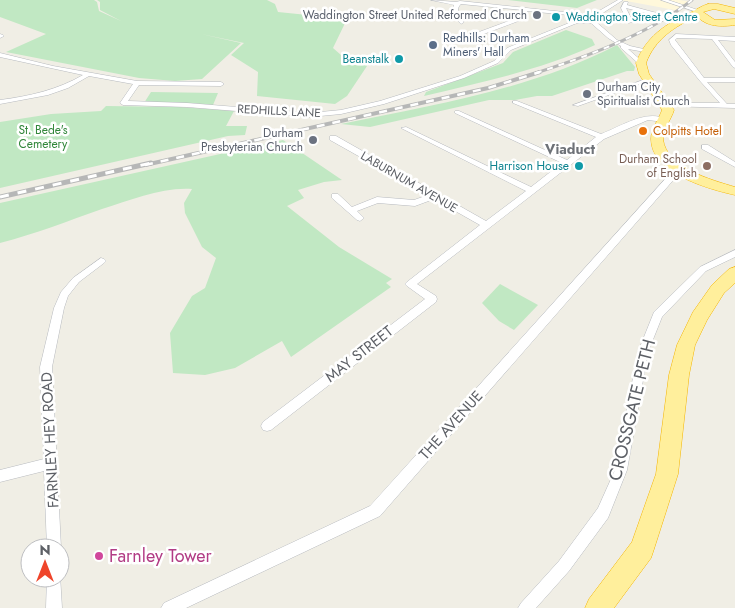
<svg xmlns="http://www.w3.org/2000/svg" width="735" height="608" viewBox="0 0 735 608" font-family="Jost,sans-serif">
<rect width="100%" height="100%" fill="#f0eee5"/>
<!-- commercial -->
<path fill="#fff8db" d="M621,0H680L691,2L680,11Z"/>
<!-- green -->
<g fill="#c1e8c3">
<path d="M0,0H94L97,2L99,11L121,21L100,10V2L97,0H267L275,4L278,12L347,19L333,48L341,55L363,58L367,66L347,96L335,104L257,96L258,72L231,55L244,43L201,34L241,43L202,79L175,81L139,78L6,52L46,34L0,17Z"/>
<path d="M508,0H597L577,8Z"/>
<path d="M566,30L592,39L595,45C541,70 482,82 424,96L426,92L503,63L513,52Z"/>
<path d="M617,45L635,67L634,71H627L552,96H537L515,100H489L370,127L341,124C434,105 532,89 617,45Z"/>
<path d="M151,92L218,93L213,105L188,103H144Z"/>
<path d="M106,106L180,107L234,111L226,126H247L245,135L228,136L0,188V122L51,114L101,111Z"/>
<path d="M283,140L342,180L324,182L298,190L304,198L287,206L339,247L392,279L386,283L391,287L291,357L282,341L235,368L205,375L173,373L170,333L192,296L205,288L216,258L202,247L185,213L184,203L192,189C162,187 131,200 102,209C68,221 35,234 0,243V203Z"/>
<path d="M500,284L538,305L514,330L499,321L482,303Z"/>
</g>
<g fill="none" stroke-linecap="round" stroke-linejoin="round">
<!-- minor casing -->
<g stroke="#b7babf" stroke-width="1">
<g id="minor">
<path d="M431,0L456,2L460,1L592,15L618,0H623L595,18V21L617,40L630,46L648,50L645,52L628,49L644,63L639,64L621,48V46L608,38L591,23H577L511,50L498,63L464,78L384,104L341,114L310,117L187,107L123,105L120,103L133,84L89,76L68,88L48,95L0,104V100C30,96 57,90 83,75L0,57V53L53,66L137,81L221,82L224,84L221,86L139,85L128,101L187,103L310,113L341,110L380,101L460,76L494,61L507,48L574,21L589,20V17L527,11L526,16L521,20L481,35L478,33L479,32L517,18L521,15L522,10L461,4C455,9 459,17 464,22L461,24L454,16V5Z"/>
<path d="M661,0H668L701,11L697,12Z"/>
<path d="M624,2H628L627,5L664,15L661,17L626,8L633,22L628,23L621,8Z"/>
<path d="M0,34L3,35L4,36L0,38Z"/>
<path d="M676,34L735,37V41L718,40L735,62V68L733,67L712,39L677,38L675,40L704,78H735V82H707L727,104H735V108L665,106V104L667,103H720L700,81L671,45L669,40Z"/>
<path d="M646,79L651,80L578,106L573,105Z"/>
<path d="M513,101H517L601,134C620,127 648,108 667,120L664,122L648,120L604,139L417,284L436,296L437,299L436,302L271,430L267,431L263,430L261,426L263,422L425,299L407,286L405,284L407,282L480,225L434,199L415,206L378,203L357,211L364,218L360,221L357,220L332,198V194H338L352,207L377,197L414,200L428,195L330,140V136H336L486,221L526,191L401,128L406,127L531,187L562,163L455,113V111H459L567,160L596,137L513,103Z"/>
<path d="M702,145H708L735,162V167L702,149Z"/>
<path d="M676,167H682L683,169L380,516L186,608H161L164,603L370,506Z"/>
<path d="M735,250V257L706,271L662,317L648,352L627,470L608,518L569,571L536,608H518L521,603L559,561L598,508L615,470L638,352L654,312L700,267Z"/>
<path d="M101,258L104,259L106,261L104,263L79,282L68,296L64,308L52,367L61,548L60,551V548H47L44,471L0,482V470L44,459L40,367L54,308L61,292L73,278Z"/>
<path d="M60,575L62,608H46L47,578H60Z"/>
</g>
</g>
<!-- trunk casing -->
<g stroke="#f5b500" stroke-width="1">
<g id="trunk">
<path d="M708,4H718L735,8V14L714,9L703,12L715,20L735,19V25C722,27 706,27 697,16C674,27 655,39 646,63L649,74L674,110C671,120 663,129 663,139C666,168 712,180 735,187V195C708,189 651,173 651,139C651,129 659,119 662,110L639,74L636,63C646,37 665,24 690,13C696,10 701,6 708,4Z"/>
<path d="M735,267V283L724,293L707,320L695,345L689,375L678,474L654,549L651,558L614,608H585L589,599L632,542L656,474L669,375L677,345L693,312L712,285L729,269Z"/>
</g>
</g>
<!-- minor -->
<use href="#minor" fill="#fff" fill-rule="evenodd"/>
<!-- trunk -->
<use href="#trunk" fill="#ffef9c" fill-rule="evenodd"/>
<!-- rail-far2 casing -->
<g stroke="#b6b7b7" stroke-width="3">
<path id="rail-far2" d="M536,73C588,56 649,34 692,0"/>
</g>
<!-- rail-far1 casing -->
<g stroke="#b6b7b7" stroke-width="4">
<path id="rail-far1" d="M145,165L488,88L540,72"/>
</g>
<!-- rail casing -->
<g stroke="#b6b7b7" stroke-width="5">
<path id="rail" d="M0,197L151,163"/>
</g>
<!-- rail-far2 -->
<use href="#rail-far2" stroke="#fff" stroke-width="2" stroke-dasharray="6" stroke-linecap="butt"/>
<!-- rail-far1 -->
<use href="#rail-far1" stroke="#fff" stroke-width="2.5" stroke-dasharray="8" stroke-linecap="butt"/>
<!-- rail -->
<use href="#rail" stroke="#fff" stroke-width="3" stroke-dasharray="9" stroke-linecap="butt"/>
</g>
<!-- markers -->
<g fill="#6b7280" stroke="#fff" stroke-width="2">
<circle cx="537" cy="15" r="5"/>
<circle cx="587" cy="94" r="5"/>
<circle cx="313" cy="140" r="5"/>
</g>
<g fill="#0f9aa8" stroke="#fff" stroke-width="2">
<circle cx="556" cy="17" r="5"/>
<circle cx="399" cy="59" r="5"/>
<circle cx="579" cy="166" r="5"/>
</g>
<circle fill="#5c6f8a" stroke="#fff" stroke-width="2" cx="433" cy="45" r="5"/>
<circle fill="#e8710a" stroke="#fff" stroke-width="2" cx="643" cy="131" r="5"/>
<circle fill="#8d6e63" stroke="#fff" stroke-width="2" cx="707" cy="166" r="5"/>
<circle fill="#d1479c" stroke="#fff" stroke-width="2" cx="99" cy="556" r="5"/>
<g text-anchor="middle" dominant-baseline="central" stroke-width="5" stroke-linejoin="round" paint-order="stroke">
<!-- far-worship labels -->
<g font-size="12" fill="#5b616d" stroke="#fff" text-anchor="end">
<text x="527" y="15">Waddington Street United Reformed Church</text>
<text x="597" y="87" text-anchor="start">Durham City<tspan x="597" dy="14">Spiritualist Church</tspan></text>
<text x="303" y="133">Durham<tspan x="303" dy="14">Presbyterian Church</tspan></text>
</g>
<!-- far-culture labels -->
<g font-size="12" fill="#0d838f" stroke="#fff" text-anchor="end">
<text x="566" y="17" text-anchor="start">Waddington Street Centre</text>
<text x="389" y="59">Beanstalk</text>
<text x="569" y="166">Harrison House</text>
</g>
<!-- far-service labels -->
<g font-size="12" fill="#4e5e75" stroke="#fff" text-anchor="start">
<text x="443" y="38">Redhills: Durham<tspan x="443" dy="14">Miners' Hall</tspan></text>
</g>
<!-- far-street labels -->
<g font-size="12" fill="#5d6066" stroke="#fff">
<text transform="translate(279 111) rotate(3)">REDHILLS LANE</text>
<text transform="translate(409 182) rotate(30)">LABURNUM AVENUE</text>
</g>
<!-- far-park labels -->
<g font-size="12" fill="#32873b" stroke="#fff">
<text x="43" y="130">St. Bede's<tspan x="43" dy="14">Cemetery</tspan></text>
</g>
<!-- far-food labels -->
<g font-size="12" fill="#c56008" stroke="#fff" text-anchor="start">
<text x="653" y="131">Colpitts Hotel</text>
</g>
<!-- far-education labels -->
<g font-size="12" fill="#785e54" stroke="#fff" text-anchor="end">
<text x="697" y="159">Durham School<tspan x="697" dy="14">of English</tspan></text>
</g>
<!-- far-neighbourhood labels -->
<g font-size="14" font-weight="bold" fill="#6e7278" stroke="#fff">
<text x="570" y="149">Viaduct</text>
</g>
<!-- street labels -->
<g font-size="15" fill="#5d6066" stroke="#fff">
<text transform="translate(359 354) rotate(-38)">MAY STREET</text>
<text transform="translate(451 425) rotate(-48)">THE AVENUE</text>
<text transform="translate(50 440) rotate(-93)">FARNLEY HEY ROAD</text>
</g>
<!-- near-street labels -->
<g font-size="18" fill="#5d6066" stroke="#fff">
<text transform="translate(632 410) rotate(-76)">CROSSGATE PETH</text>
</g>
<!-- near-hotel labels -->
<g font-size="18" fill="#b23c85" stroke="#fff" text-anchor="start">
<text x="109" y="556">Farnley Tower</text>
</g>
</g>
<!-- north arrow -->
<g transform="translate(45 563)"><circle r="24" fill="#ffffff" stroke="#bebfc2"/>
<path d="M0-4L9 19L0 12L-9 19Z" fill="#ef452b"/>
<text y="-8" font-size="14" font-weight="bold" text-anchor="middle" fill="#5d6066">N</text>
</g>
</svg>
